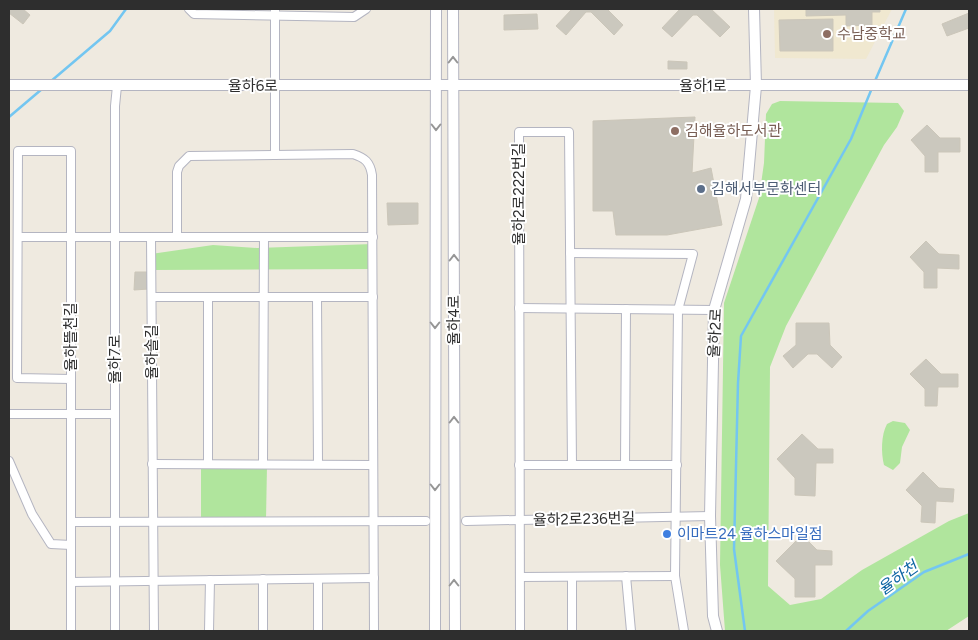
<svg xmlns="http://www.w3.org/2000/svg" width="978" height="640" viewBox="0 0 978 640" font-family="Figtree,'Noto Sans KR',sans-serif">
<rect width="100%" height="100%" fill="#efeae0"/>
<!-- education -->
<path fill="#f0e8d0" d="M774,9H892L866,59L775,58Z"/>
<!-- green -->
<g fill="#b0e59d">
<path d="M780,101L898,103L904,111L897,127L884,145L786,326L770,367L768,586L790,605L821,599L862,570L949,521L969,513V616L946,631H725L720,565L724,303L759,198L764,163L766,114L772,104Z"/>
<path d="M373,244V269L151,270V254L213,245L257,248Z"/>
<path d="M893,421L905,423L910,430L902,447L900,463L893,470L884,465C881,453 881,435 887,424Z"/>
<path d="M201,465L267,466L266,520H201Z"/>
</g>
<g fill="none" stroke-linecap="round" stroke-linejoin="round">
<!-- stream -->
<g stroke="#73c6f1" stroke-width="2.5">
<path d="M875,81L906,9"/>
<path d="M50,82L110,31L126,9"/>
<path d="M9,117L42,89"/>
<path d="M745,631L734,549L738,383L741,336L851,139L872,88"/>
<path d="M846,631L868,611L924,572L969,554"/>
</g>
</g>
<!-- building -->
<g fill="#cbc8be" stroke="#cbc6b9">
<path d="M9,9H23L30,15L23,24L9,13Z"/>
<path d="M572,9H607L623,25L614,35L591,12H586L566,35L556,26Z"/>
<path d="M680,9H711L730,27L720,37L697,15H693L672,37L662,28Z"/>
<path d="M806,9H880V12H872V25L846,26V15L806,16Z"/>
<path d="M969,13V28L947,36L942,24Z"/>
<path d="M537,14L538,29L504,30V15Z"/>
<path d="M833,19V51H780L779,20Z"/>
<path d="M668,61L687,62V69H668Z"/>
<path d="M695,117L692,173L711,168L722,225L667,235H616L613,211H593V121Z"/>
<path d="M927,125L940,138H960V152H938V172H925V156L911,140Z"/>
<path d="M387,203H418V224L388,225Z"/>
<path d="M926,241L939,254L959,255V269L937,268V288H924V272L910,257Z"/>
<path d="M135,272H149V289L134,290Z"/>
<path d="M796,323H829L830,345L842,357L832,368L817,354H808L793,368L783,356L796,345Z"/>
<path d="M926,359L941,374H958V387H938L937,406H925V389L910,374Z"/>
<path d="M802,434L818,449H833V463H816L815,496L795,495V478L777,459Z"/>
<path d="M923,472L939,488L954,489L953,502L936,501L935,523L921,522L922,506L906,490Z"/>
<path d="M802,535L817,550L832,551V565H815V597H795V579L776,561Z"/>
</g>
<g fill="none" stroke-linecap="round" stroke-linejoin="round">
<!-- street casing -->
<g stroke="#b4b5c1" stroke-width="10">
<g id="street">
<path d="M189,9L194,14L354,17L366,9"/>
<path d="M275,155V9"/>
<path d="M18,237H373"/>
<path d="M151,237L154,631"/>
<path d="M177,237V172L179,166L189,156L353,154C365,158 370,162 372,175L374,631"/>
<path d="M570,253L693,254L678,310L675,576L684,631"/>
<path d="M152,297H373"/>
<path d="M317,297L318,464"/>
<path d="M519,308L714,310"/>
<path d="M71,379L17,378L18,151H71V631"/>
<path d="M9,414H114"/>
<path d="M9,461L32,514L51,544L71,545"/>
<path d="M152,464L373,465"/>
<path d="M208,464V297"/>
<path d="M263,464L264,237"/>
<path d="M519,465H677"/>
<path d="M625,465L626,309"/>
<path d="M466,521L710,516"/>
<path d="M71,522L426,521"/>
<path d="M626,576L631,631"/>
<path d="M520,577L675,576"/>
<path d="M572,577V631"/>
<path d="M318,579V631"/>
<path d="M71,582L374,578"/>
<path d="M115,631V106L117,86"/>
<path d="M209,631L210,580"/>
<path d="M263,631V579"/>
<path d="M520,631L519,132H569L572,465"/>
</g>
</g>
<!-- secondary casing -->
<g stroke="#b4b5c1" stroke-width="12">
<g id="secondary">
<path d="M453,9L455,631"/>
<path d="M9,85H969"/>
<path d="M435,631L436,9"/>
<path d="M717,631L713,616L710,516L714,310L746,199L756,86L754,9"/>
</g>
</g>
<!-- street -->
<use href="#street" stroke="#fff" stroke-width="8"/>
<!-- secondary -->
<use href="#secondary" stroke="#fff" stroke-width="10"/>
</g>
<!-- one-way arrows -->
<defs><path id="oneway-chevron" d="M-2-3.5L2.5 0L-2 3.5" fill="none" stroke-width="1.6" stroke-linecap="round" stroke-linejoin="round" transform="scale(1.25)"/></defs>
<g stroke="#969696">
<use href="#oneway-chevron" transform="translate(453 60) rotate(-90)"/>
<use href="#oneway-chevron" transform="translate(436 127) rotate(90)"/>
<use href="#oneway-chevron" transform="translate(454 258) rotate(-90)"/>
<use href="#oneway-chevron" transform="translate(435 325) rotate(90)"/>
<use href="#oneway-chevron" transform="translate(454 420) rotate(-90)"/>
<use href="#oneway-chevron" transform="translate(435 487) rotate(90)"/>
<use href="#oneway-chevron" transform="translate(454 583) rotate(-90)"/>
</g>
<!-- markers -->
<g fill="#8d6e63" stroke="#fff" stroke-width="2">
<circle cx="827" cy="34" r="5"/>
<circle cx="675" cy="131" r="5"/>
</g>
<circle fill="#5c6f8a" stroke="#fff" stroke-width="2" cx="701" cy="189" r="5"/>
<circle fill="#3f7fe0" stroke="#fff" stroke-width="2" cx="667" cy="534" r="5"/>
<g text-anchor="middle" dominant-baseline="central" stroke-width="4" stroke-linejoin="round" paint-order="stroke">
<!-- education labels -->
<g font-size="15" fill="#785e54" stroke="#fff" text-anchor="start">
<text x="837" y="34">수남중학교</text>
<text x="685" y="131">김해율하도서관</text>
</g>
<!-- street labels -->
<g font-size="15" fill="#2e2e2e" stroke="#fff">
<text x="253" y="86">율하6로</text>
<text x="703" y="86">율하1로</text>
<text transform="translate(519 194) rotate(-90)">율하2로222번길</text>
<text transform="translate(454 320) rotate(-90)">율하4로</text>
<text transform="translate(715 333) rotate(-87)">율하2로</text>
<text transform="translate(71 337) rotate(-90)">율하뜰천길</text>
<text transform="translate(152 352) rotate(-90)">율하솔길</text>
<text transform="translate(115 359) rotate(-90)">율하7로</text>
<text transform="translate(584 519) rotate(-1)">율하2로236번길</text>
</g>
<!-- service labels -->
<g font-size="15" fill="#4e5e75" stroke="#fff" text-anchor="start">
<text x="711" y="189">김해서부문화센터</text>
</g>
<!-- shop labels -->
<g font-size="15" fill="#366cbe" stroke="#fff" text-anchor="start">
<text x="677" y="534">이마트24 율하스마일점</text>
</g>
<!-- water labels -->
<g font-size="16" font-style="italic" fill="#0c64a3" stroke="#fff">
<text transform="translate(898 578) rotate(-36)">율하천</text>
</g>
</g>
<!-- border -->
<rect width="978" height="640" fill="none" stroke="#2e2e2e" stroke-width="20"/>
</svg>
